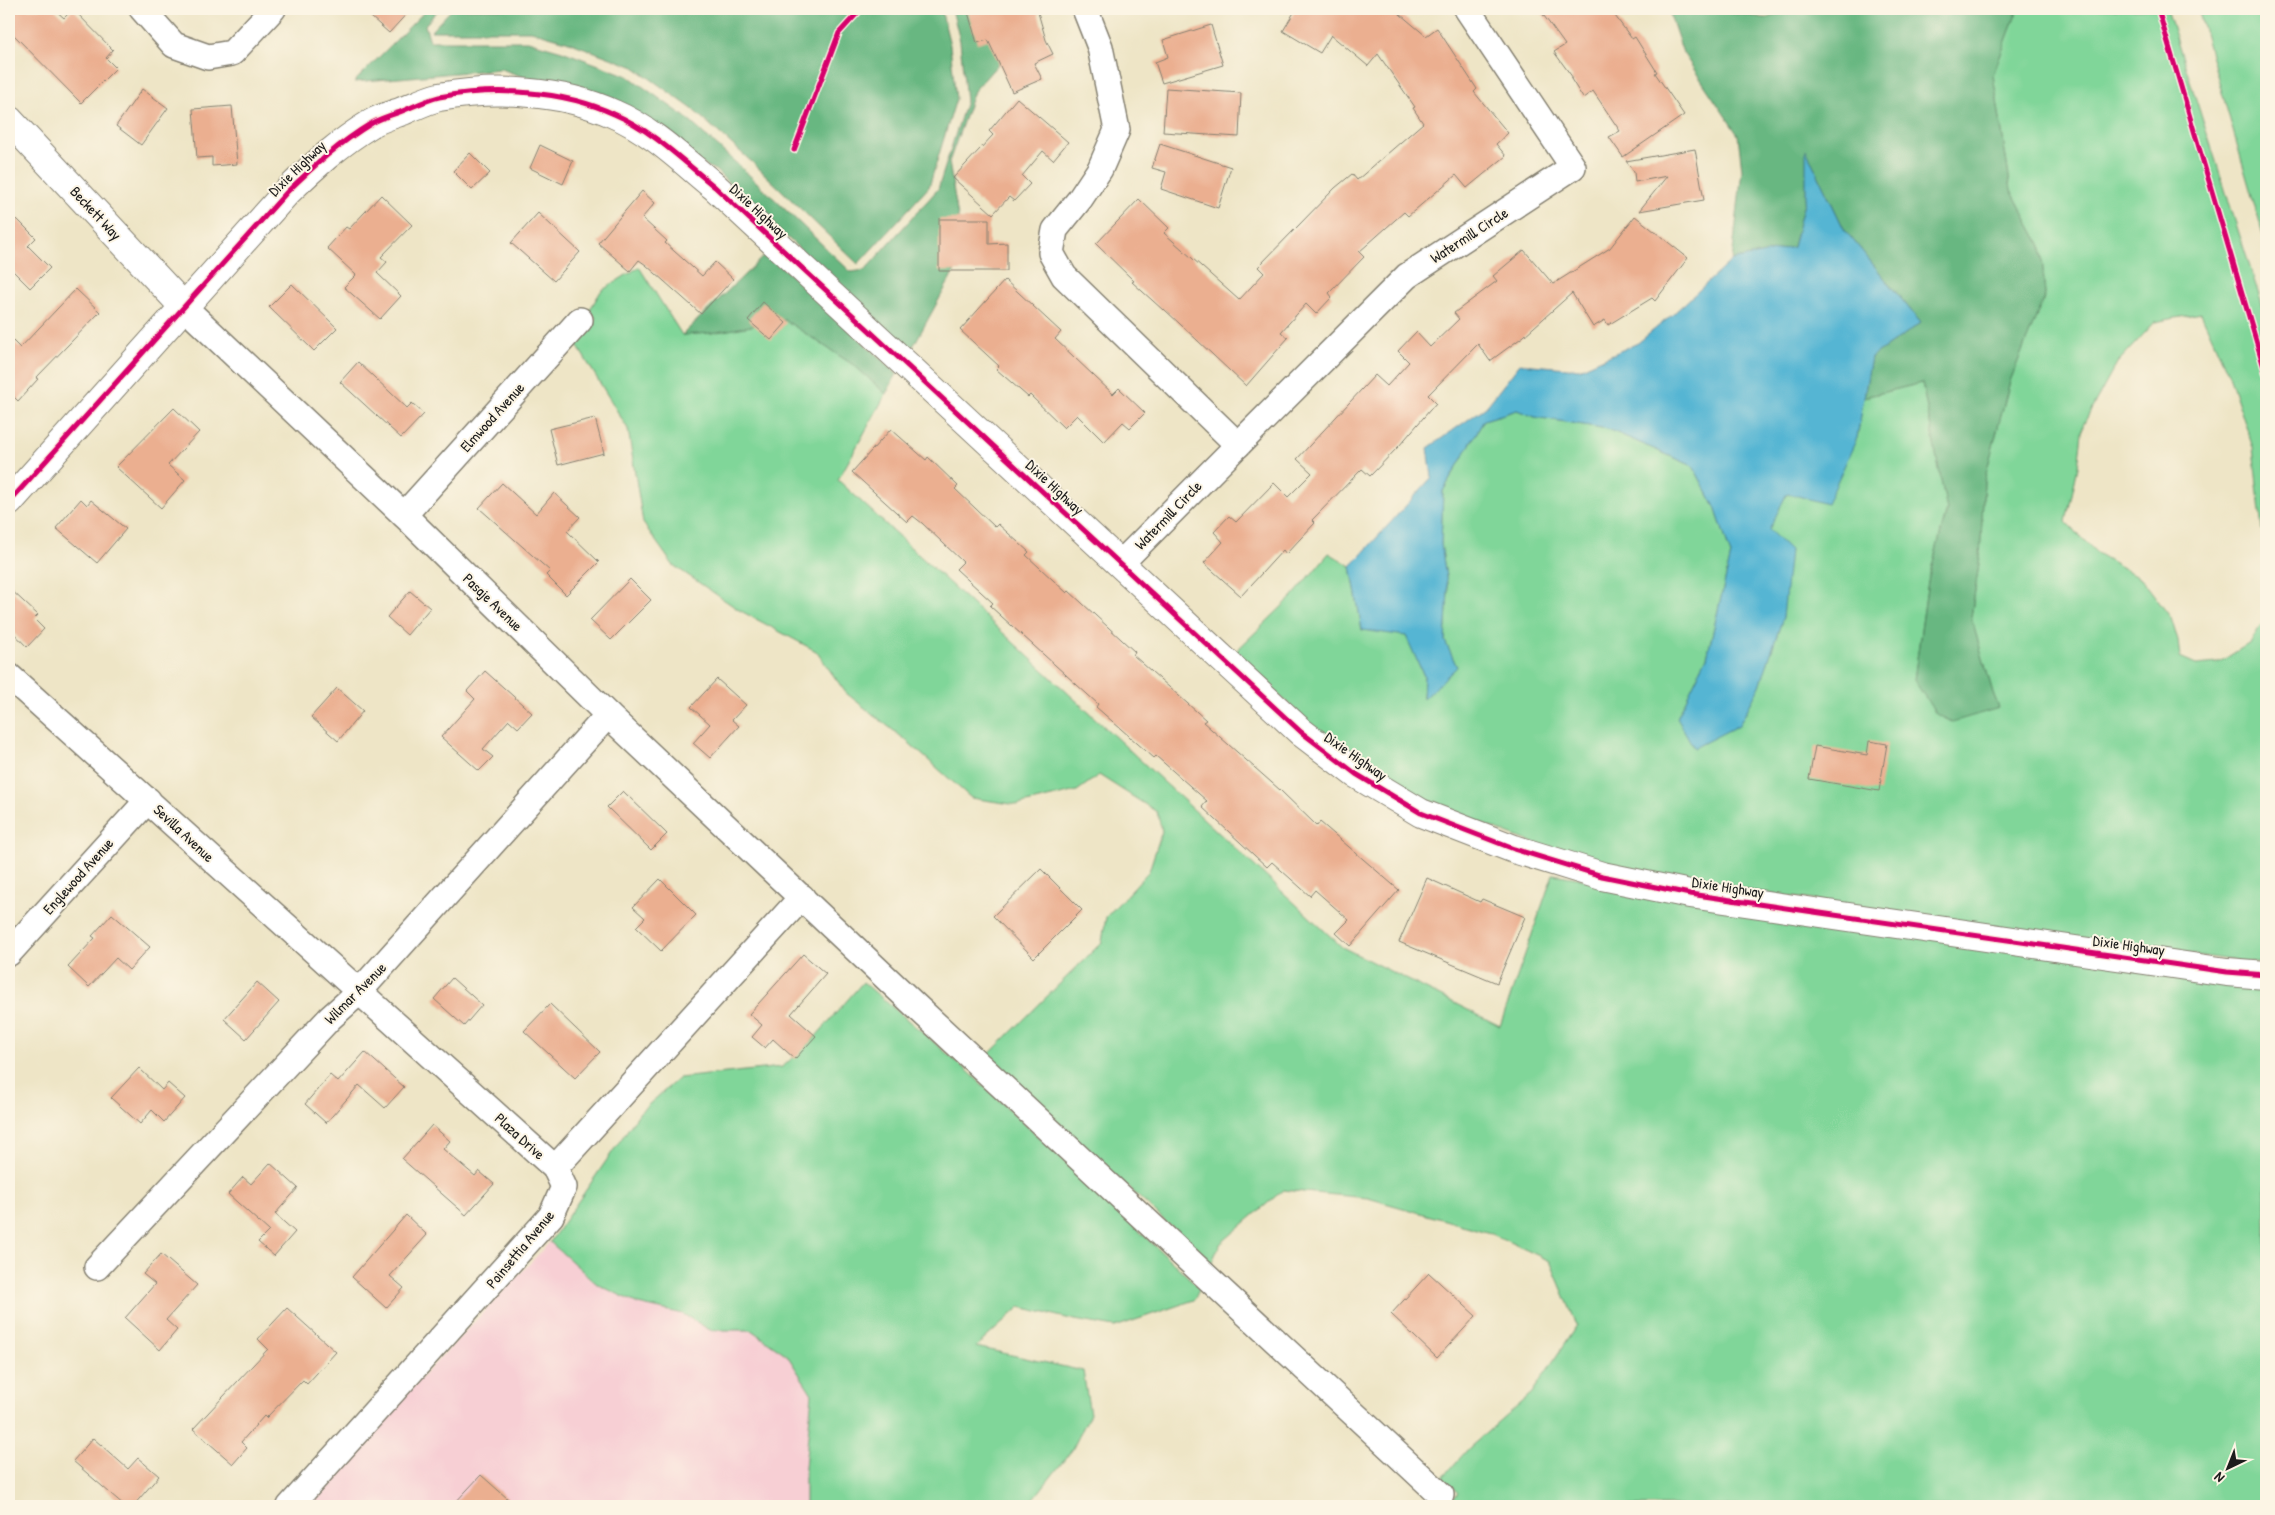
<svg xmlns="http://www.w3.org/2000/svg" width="2275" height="1515" viewBox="0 0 2275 1515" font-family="'Patrick Hand',sans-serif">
<rect width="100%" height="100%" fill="#fcf5e5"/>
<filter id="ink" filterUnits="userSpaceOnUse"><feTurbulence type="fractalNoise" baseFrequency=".02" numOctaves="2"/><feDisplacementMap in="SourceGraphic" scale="10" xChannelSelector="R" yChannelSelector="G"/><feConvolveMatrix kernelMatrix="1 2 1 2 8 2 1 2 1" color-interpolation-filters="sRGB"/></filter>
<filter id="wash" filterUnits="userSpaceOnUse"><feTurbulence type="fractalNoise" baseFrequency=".0096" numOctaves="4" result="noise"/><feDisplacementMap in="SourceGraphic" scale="20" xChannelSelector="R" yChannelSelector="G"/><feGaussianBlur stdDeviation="1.12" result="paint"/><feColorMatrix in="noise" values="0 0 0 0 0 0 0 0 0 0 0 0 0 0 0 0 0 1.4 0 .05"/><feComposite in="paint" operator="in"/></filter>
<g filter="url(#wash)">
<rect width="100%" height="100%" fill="#eee5c6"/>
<!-- built -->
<path fill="#f7cfd4" d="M550,1242L597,1284L638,1304L683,1314L710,1330H751L787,1355L812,1394L805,1467V1506H305L422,1377Z"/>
<!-- green -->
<g fill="#80d699" stroke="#4e795a">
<path d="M2018,9H2167L2266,317V528L2262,530L2253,448L2229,375L2201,313L2155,322L2117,363L2083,425L2078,467L2066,522L2097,553L2142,579L2171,618L2178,641L2180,658L2196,665L2218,663L2250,643L2261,625L2266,620V963L2230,960L1694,883C1664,877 1634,873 1605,865C1520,841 1435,810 1361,762C1314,731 1275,691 1234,653L1293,596L1329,553L1351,566L1362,630L1406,635L1424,676L1423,698L1457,667L1445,641L1448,590L1441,544L1443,491L1484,420L1517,410L1535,417L1608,429L1693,466L1715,507L1731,555L1707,657L1677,718L1739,725L1760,685L1783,617L1768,530L1787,493L1857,438L1864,397L1922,383L1947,510L1928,581L1914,680L1999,708L1993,693L1971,617L1980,557L1984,481L2010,381L2045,295L2041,246L2011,190L1993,75Z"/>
<path d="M2198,9H2266V245Z"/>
<path d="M639,267L682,335L711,333L785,320L855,366L886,394L838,480L1342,947L1500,1026L1553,874L2266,987V1506H1446L1458,1493L1442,1478L1469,1448L1532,1393L1577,1325L1550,1261L1490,1233L1368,1198L1283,1190L1220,1244L1211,1264L987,1056L1102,942L1106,917L1149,871L1162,831L1157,812L1099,775L1077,791L1018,805L971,798L908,742L846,693L816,651L739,610L673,565L643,523L628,429L575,342L596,318L589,311L601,291Z"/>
<path d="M863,982L970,1073L1200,1288L1194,1300L1115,1327L1075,1320L1020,1307L976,1347L1083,1371L1090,1414L1072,1450L1028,1506H805V1467L812,1394L787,1355L751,1330H710L683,1314L638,1304L597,1284L550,1242L640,1112L679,1078L782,1067L811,1042Z"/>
</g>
<!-- forest -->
<g fill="#68b781" stroke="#426a4e">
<path d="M427,9H439L425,25L430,41H528L562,51L628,76L684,116L745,171L851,272L865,270L938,189L966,101L960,41L952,9H1017L1015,45L974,91L949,162L964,254L910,352L715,170L538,82L501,69L354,82Z"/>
<path d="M452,9H941L950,45L956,99L929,187L858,264L753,163L691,108L634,67L566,41L531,31H431Z"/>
<path d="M1668,9H1706L1766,18L1795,9H2018L1993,75L2011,190L2041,246L2045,295L2010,381L1984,481L1980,557L1971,617L1993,693L1999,708L1952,722L1936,714L1914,680L1928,581L1947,510L1922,383L1864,397L1871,357L1921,323L1844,229L1807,152L1806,195L1793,247L1732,260L1742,170L1738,135L1683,53Z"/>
<path d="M767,253L897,374L886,394L855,366L785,320L711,333L682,335Z"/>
</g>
<!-- water -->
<path fill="#54b5d3" stroke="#386878" d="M1806,150L1844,229L1921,323L1871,357L1857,438L1827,504L1787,493L1769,530L1790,550L1783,617L1760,686L1739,725L1694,748L1677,718L1707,657L1731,555L1715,507L1693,466L1608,429L1535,417L1517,410L1484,420L1443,491L1441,544L1448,590L1445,641L1457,667L1423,699L1424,676L1406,636L1362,630L1351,566L1432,477L1428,448L1486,407L1520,364L1579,369L1638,343L1672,315L1732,260L1793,247L1806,195Z"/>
<g id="blocks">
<!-- building -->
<g fill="#ebaf90">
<path d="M9,9H54L64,18L73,9L113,50L106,58L116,68L81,103L9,30Z"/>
<path d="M362,9H411L389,33Z"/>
<path d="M967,9H1037L1046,40L1053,54L1034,63L1042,79L1012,92L988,40L977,43Z"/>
<path d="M1296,9H1394L1426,36L1437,28L1477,89L1474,92L1508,133L1496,144L1506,156L1467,188L1456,175L1408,216L1404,212L1359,252L1364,257L1329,293L1332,297L1316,314L1306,304L1281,332L1288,338L1246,386L1164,309L1163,310L1132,282L1134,281L1096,244L1139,199L1169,228L1164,233L1239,300L1264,273L1258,267L1335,188L1352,174L1357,180L1423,123L1413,108L1415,107L1378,54L1368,66L1331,35L1320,53L1283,31Z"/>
<path d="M1539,9H1610L1632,39L1635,37L1657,72L1655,73L1684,115L1623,157L1609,137L1620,131L1593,91L1583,98L1571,79L1573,78L1554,52L1565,45Z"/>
<path d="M1211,25L1223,65L1162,83L1155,62L1168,57L1163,40Z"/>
<path d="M1166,88L1241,93L1239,137L1163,132Z"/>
<path d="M142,89L168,108L141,145L116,126Z"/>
<path d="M1017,98L1068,142L1053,160L1043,151L1022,176L1030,184L1014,201L1009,197L993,214L953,178L993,135L989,131Z"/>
<path d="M232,106L237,164L212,166V157L197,158L193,109Z"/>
<path d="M1160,144L1231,167L1218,208L1161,189L1166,172L1152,168Z"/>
<path d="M540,145L573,161L563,184L530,168Z"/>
<path d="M1695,149L1704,200L1639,211L1667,176L1635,182L1634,172L1626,161Z"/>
<path d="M470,153L490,173L472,190L453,171Z"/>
<path d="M642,191L655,203L642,218L667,241L665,243L702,276L715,262L733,279L701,314L646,265L639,260L630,271L598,243Z"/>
<path d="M381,195L412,225L381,257L387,262L377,273L401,296L380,319L344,287L356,275L327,248L346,227L349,229Z"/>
<path d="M538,213L580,252L554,281L511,243Z"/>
<path d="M1635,216L1688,258L1655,301L1652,298L1608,325L1605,320L1593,327L1572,293L1524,336L1490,361L1478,344L1428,395L1436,403L1399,446L1370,476L1362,469L1312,520L1315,523L1286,554L1283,550L1241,596L1204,563L1223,542L1214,532L1229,516L1236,522L1274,483L1288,497L1312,473L1297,459L1375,375L1387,386L1409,362L1398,351L1416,332L1430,347L1459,319L1454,313L1497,281L1493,276L1524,250L1553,284L1610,248Z"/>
<path d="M17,219L36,238L28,246L50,268L30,288L9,267V227Z"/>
<path d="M939,219H989V244L1007,243V271H939Z"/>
<path d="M1005,280L1061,332L1055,339L1113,394L1119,388L1145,413L1130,428L1123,422L1104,442L1077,415L1064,428L1030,395L1028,397L996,369L999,366L960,330Z"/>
<path d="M292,284L337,328L314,351L269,307Z"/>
<path d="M76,289L100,312L36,378L38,379L18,401L9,392V337L20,348Z"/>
<path d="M763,302L786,323L771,340L748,320Z"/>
<path d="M358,362L407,408L412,403L424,414L401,438L340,382Z"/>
<path d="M174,408L199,432L168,465L185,480L161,508L116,467Z"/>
<path d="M595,418L604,453L558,465L549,429Z"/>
<path d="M891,429L926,460L928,457L958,486L955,489L995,527L998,524L1029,552L1026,555L1067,593L1069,591L1135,652L1133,655L1206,720L1203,722L1280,790L1317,826L1320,822L1399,890L1350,946L1336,933L1349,920L1315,890L1310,896L1272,862L1267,867L1202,807L1207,801L1156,756L1154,758L1096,707L1098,704L990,606L993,603L956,569L963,562L922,523L913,516L907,522L852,472Z"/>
<path d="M502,483L536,514L554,493L580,517L567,531L599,562L566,595L546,575L550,571L479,508Z"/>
<path d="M81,499L87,505L91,500L126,529L97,563L56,528Z"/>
<path d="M630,579L651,600L611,640L590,620Z"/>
<path d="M9,588L38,615L34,619L44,629L27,647L9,628Z"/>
<path d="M410,591L430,608L407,635L387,617Z"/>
<path d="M485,671L532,713L518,728L509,720L483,749L493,757L479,771L441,737L475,699L467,691Z"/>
<path d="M717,679L746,705L732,720L739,726L710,758L693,743L710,724L691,707Z"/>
<path d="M337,688L363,711L338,741L311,717Z"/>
<path d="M1869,741L1887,744L1879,791L1809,779L1815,746L1867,755Z"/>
<path d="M623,791L667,834L651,850L607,807Z"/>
<path d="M1041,869L1082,910L1034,958L993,916Z"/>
<path d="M1427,878L1480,902L1482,899L1525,917L1497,983L1399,942Z"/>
<path d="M660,879L696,915L661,951L636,927L645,918L633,907Z"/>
<path d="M112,914L150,947L129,970L116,958L89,987L68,967L95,938L92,936Z"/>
<path d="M803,954L826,974L791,1014L816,1036L795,1059L773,1039L765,1048L752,1037L762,1025L749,1014Z"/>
<path d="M452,978L482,1005L464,1026L434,999Z"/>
<path d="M257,982L279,1002L246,1039L224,1019Z"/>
<path d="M550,1004L600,1052L575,1078L524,1031Z"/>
<path d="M365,1052L404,1087L385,1108L359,1085L326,1123L305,1104L330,1075L338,1082Z"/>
<path d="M139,1068L162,1090L168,1083L185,1098L164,1122L152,1110L140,1124L111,1098Z"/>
<path d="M432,1125L450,1141L443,1149L475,1176L479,1171L494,1184L466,1215L402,1159Z"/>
<path d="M270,1163L298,1188L275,1214L295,1232L274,1256L258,1242L269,1231L228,1194L243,1177L251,1184Z"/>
<path d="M406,1215L427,1235L390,1276L404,1288L386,1308L352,1277Z"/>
<path d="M161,1254L197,1285L166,1320L177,1330L160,1350L125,1318L155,1284L143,1274Z"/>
<path d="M1429,1273L1476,1316L1437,1358L1391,1314Z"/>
<path d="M287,1308L336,1352L307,1384L303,1380L266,1418L264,1416L241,1442L247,1448L233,1464L193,1429L268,1349L258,1339Z"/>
<path d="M93,1438L128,1469L138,1458L159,1476L133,1506H125L73,1461Z"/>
<path d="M481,1475L516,1506H452Z"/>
</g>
</g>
</g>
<g filter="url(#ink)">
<use href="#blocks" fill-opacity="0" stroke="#858071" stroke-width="1"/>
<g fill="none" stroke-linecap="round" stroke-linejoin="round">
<!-- street casing -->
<g stroke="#858071" stroke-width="28">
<g id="street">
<path d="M142,9L174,45L208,57L232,53L273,9"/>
<path d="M1085,9L1100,47L1117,130L1100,169L1080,199L1055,230L1051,253L1064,276L1238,445L1407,276L1573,167L1467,9"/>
<path d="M184,307L404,515L608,715L918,1008L1441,1495"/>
<path d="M404,515L580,320"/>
<path d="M1120,564L1238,445"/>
<path d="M9,676L555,1168"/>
<path d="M9,953L148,800"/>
<path d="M97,1267L330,1018L359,992L608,715"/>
<path d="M290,1506L551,1216L564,1187L555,1168L802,897"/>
</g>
</g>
<!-- secondary casing -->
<g stroke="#858071" stroke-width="30">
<g id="secondary">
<path d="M9,120L184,307"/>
<path d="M9,502L287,192C315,165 339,143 372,123C381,118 391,115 400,112C413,107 426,100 439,97C495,87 562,90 614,114C652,130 683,161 715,187L1301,732L1356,774L1421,813L1514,849L1602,876L1690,894L2227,972L2266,975"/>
</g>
</g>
<!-- street -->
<use href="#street" stroke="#fff" stroke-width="25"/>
<!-- secondary -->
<use href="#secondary" stroke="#fff" stroke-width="28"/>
<!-- cycleway casing -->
<g stroke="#fcf5e5" stroke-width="8">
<g id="cycleway">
<path d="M2158,9L2266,374"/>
<path d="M794,150L839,33L861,9"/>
<path d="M9,502L287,192C315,165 339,143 372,123C381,118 391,115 400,112C413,107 426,100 439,97C495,87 562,90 614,114C652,130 683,161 715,187L1301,732L1356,774L1421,813L1514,849L1602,876L1690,894L2227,972L2266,975"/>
</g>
</g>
<!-- cycleway -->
<use href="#cycleway" stroke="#d6006c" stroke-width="5"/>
</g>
</g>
<g text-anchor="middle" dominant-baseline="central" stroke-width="4" stroke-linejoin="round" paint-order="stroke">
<!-- street labels -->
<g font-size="15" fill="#1c1c1c" stroke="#fcf5e5">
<text transform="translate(297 168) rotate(-44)">Dixie Highway</text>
<text transform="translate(759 211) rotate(43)">Dixie Highway</text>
<text transform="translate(96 213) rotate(47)">Beckett Way</text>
<text transform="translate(1469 235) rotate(-33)">Watermill Circle</text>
<text transform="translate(492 417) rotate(-48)">Elmwood Avenue</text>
<text transform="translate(1055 487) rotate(43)">Dixie Highway</text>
<text transform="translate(1168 515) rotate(-46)">Watermill Circle</text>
<text transform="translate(493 602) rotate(44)">Pasaje Avenue</text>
<text transform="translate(1356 756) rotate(35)">Dixie Highway</text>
<text transform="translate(184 833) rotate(43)">Sevilla Avenue</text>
<text transform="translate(78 876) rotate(-48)">Englewood Avenue</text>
<text transform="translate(1728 887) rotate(9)">Dixie Highway</text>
<text transform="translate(2129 945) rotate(8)">Dixie Highway</text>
<text transform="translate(355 993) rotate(-45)">Wilmar Avenue</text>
<text transform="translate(520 1136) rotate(42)">Plaza Drive</text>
<text transform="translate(520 1249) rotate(-50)">Poinsettia Avenue</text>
</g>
</g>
<!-- margin -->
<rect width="2275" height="1515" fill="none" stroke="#fcf5e5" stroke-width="30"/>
<!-- north arrow -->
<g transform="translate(2228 1468) rotate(223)" stroke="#fcf5e5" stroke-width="4" paint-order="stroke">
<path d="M0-4L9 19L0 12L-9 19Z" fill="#1c1c1c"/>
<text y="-8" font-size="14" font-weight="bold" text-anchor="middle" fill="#1c1c1c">N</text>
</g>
</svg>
